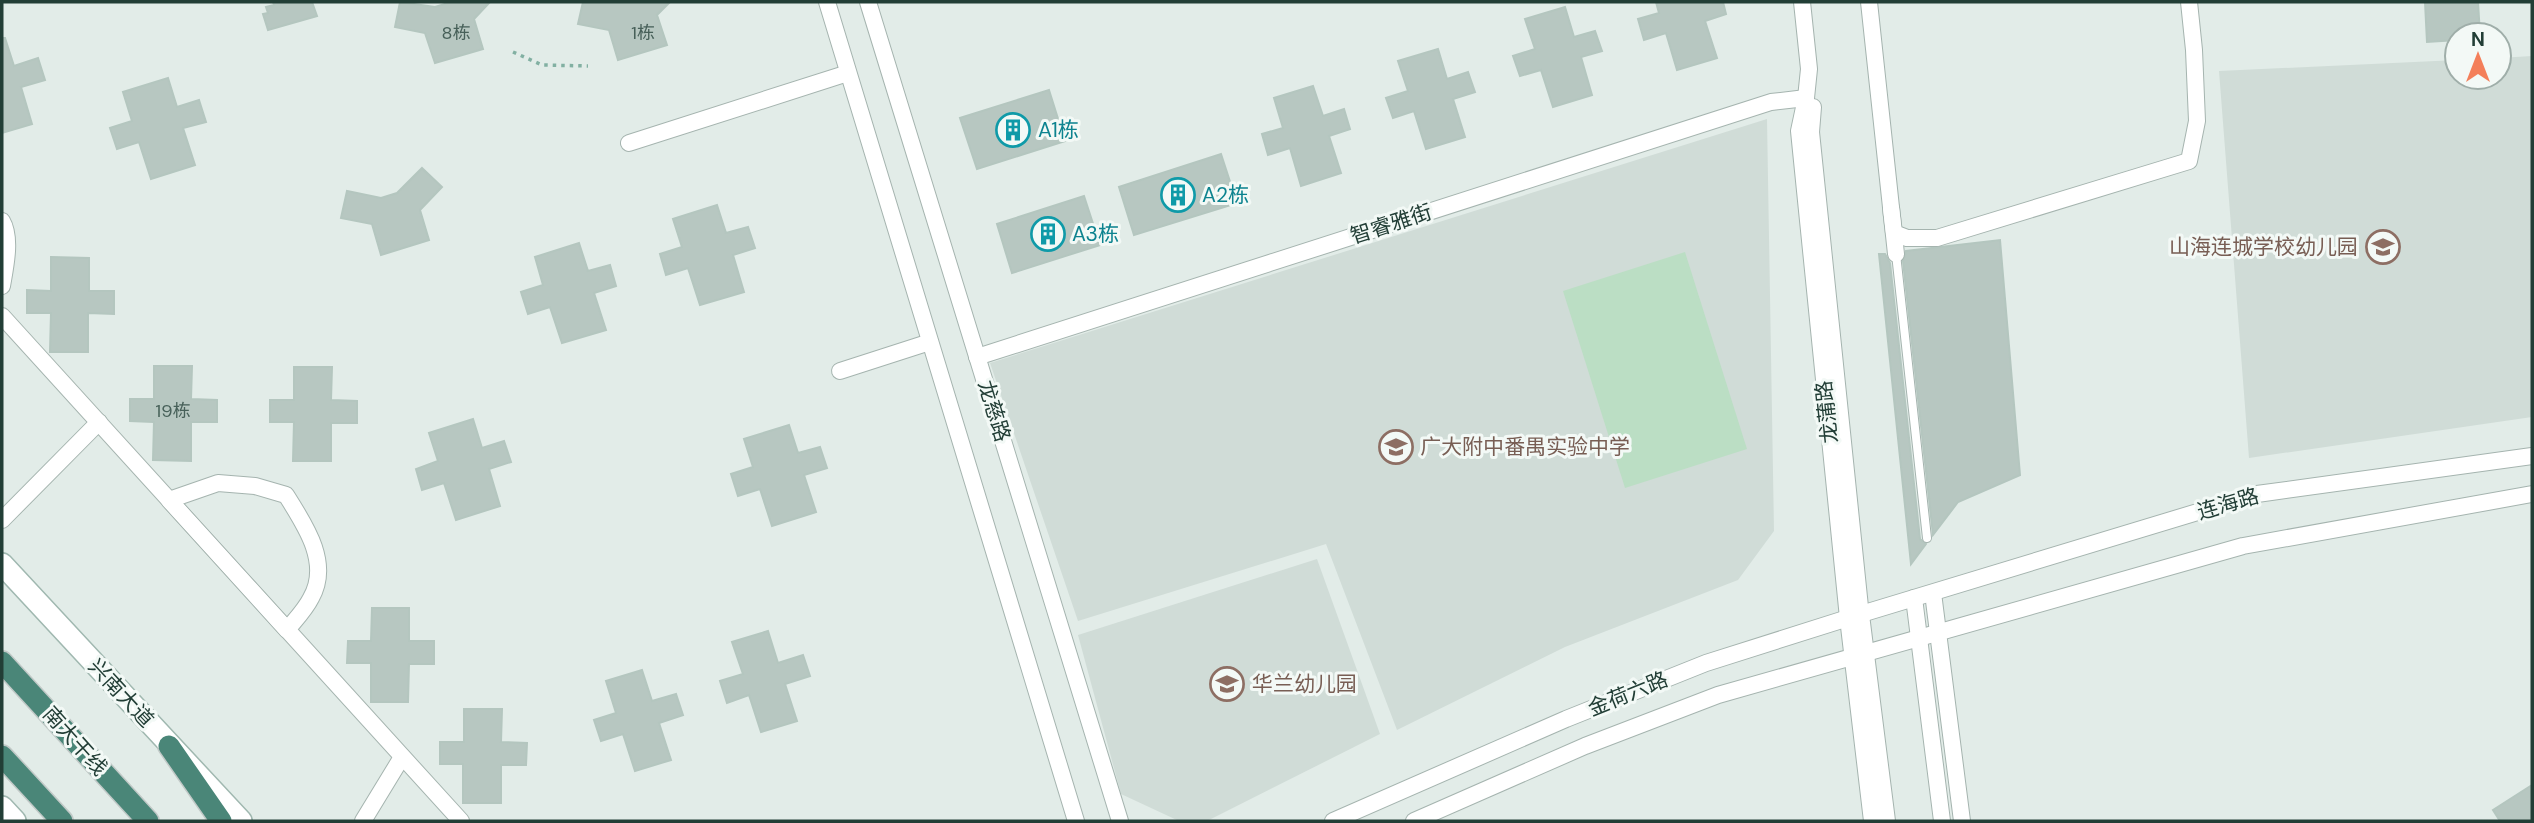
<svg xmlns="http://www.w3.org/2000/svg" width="2534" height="823" viewBox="0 0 2534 823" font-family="'DM Sans','Noto Sans SC',sans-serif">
<rect width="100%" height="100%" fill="#e2ece8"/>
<!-- built -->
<g fill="#d0dcd7">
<path d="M2532,56V417L2249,458L2219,71L2457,60V77H2499V58Z"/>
<path d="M1767,119L1774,531L1738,580L1565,647L1397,730L1326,544L1078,621L990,363Z"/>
<path d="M1317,559L1380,734L1207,821H1179L1121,794L1078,635Z"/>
</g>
<!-- green -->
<path fill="#bbdec4" d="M1685,252L1747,449L1625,488L1563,291Z"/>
<!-- building -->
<g fill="#b7c7c1" stroke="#b4c6bf" stroke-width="2">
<path d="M273,2H312L317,16L268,30L263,14L268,13L266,7L274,5Z"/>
<path d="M400,2L435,7L451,2H490L474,19L483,49L435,63L425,33L395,27Z"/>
<path d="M583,2H670L657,15L667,45L618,60L609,30L578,24Z"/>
<path d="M1656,2H1723L1726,14L1705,21L1717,58L1677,70L1666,33L1644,40L1638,19L1659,13Z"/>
<path d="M2425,2H2478L2480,35H2457V40L2427,42Z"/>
<path d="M1565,7L1574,37L1595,31L1602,51L1581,57L1592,95L1553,107L1541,70L1520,76L1513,56L1535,49L1525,19Z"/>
<path d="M2,38H5L14,66L38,58L45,80L21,87L32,124L2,133Z"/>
<path d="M1438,49L1447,79L1468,72L1475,92L1453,99L1465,137L1426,149L1414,111L1393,118L1386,98L1408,91L1398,61Z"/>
<path d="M168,78L177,107L199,100L206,122L183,128L195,165L151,179L139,142L117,149L110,128L132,121L123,92Z"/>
<path d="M1313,86L1323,116L1344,109L1350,129L1329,136L1341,173L1301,186L1290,148L1268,155L1262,134L1283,128L1274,98Z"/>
<path d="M1049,90L1065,141L977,169L960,118Z"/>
<path d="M1221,154L1237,203L1134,235L1119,187Z"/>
<path d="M422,168L442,187L420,210L429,240L381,255L372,224L341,218L347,191L381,198L397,193Z"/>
<path d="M1084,196L1100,245L1012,273L997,224Z"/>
<path d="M717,205L726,233L748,227L755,248L733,255L744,292L700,305L688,268L666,275L660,254L682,247L673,219Z"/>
<path d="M2000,240L2020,475L1958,502L1933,535L1903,261L1906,251Z"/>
<path d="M579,243L588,271L610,265L616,286L594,293L606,330L562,343L550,307L528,314L521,292L543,285L535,257Z"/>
<path d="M1879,254H1885L1890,263L1920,539L1926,544L1911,564Z"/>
<path d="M51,257L89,258V291H114V314L88,313V352H50L51,313H27V290L51,291Z"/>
<path d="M154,366H192L191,399L217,400V422H191V461L153,460L154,422L130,421V399H154Z"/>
<path d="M294,367H332L331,400L357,401V423H331V461H293L294,422H270V400H294Z"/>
<path d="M473,419L482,448L504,441L511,462L489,469L500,506L456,520L444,483L422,490L416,469L438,461L429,433Z"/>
<path d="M789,425L798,453L820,447L827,468L804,475L816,512L772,526L760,489L738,496L731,474L753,467L744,439Z"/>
<path d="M372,608H409V641H434V664H409L408,702H371V663H347L348,641H371Z"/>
<path d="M768,631L778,663L803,655L810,676L785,684L797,721L761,732L749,695L727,703L720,681L743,674L732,642Z"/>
<path d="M642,670L652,701L676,694L683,715L659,723L671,760L635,771L623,734L601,741L594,720L616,713L606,681Z"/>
<path d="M464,709H502L501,742L527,743L526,765H501V803H463V764H440V742H464Z"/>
<path d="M2532,785V821H2500L2493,810Z"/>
</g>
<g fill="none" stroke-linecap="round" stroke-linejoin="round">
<!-- service casing -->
<g stroke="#a5b4af" stroke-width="10">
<path id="service" d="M1896,254L1927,538"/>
</g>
<!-- minor casing -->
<g stroke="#a5b4af" stroke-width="18">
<g id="minor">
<path d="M827,2L1076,821"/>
<path d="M868,2L1120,821"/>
<path d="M1802,2L1809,69L1806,98L1799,131L1848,618L1872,821"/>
<path d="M1869,2L1896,254"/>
<path d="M1813,107L1811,132L1860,607L1887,821"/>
<path d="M629,143L848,73"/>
<path d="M1891,208L1894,233L1907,238H1937L2189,161L2197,121L2194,50L2189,2"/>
<path d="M2,221C12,238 5,268 2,286"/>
<path d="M2,316L461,821"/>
<path d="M977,357L1771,102L1806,98"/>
<path d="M840,371L930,342"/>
<path d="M218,483L255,486L286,495C305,525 331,563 311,598C305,610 295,620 287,630L169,500Z"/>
<path d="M2,520L99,422"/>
<path d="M1933,593L1962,821"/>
<path d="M1914,598L1942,821"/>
<path d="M363,821L402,757"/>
<path d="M1333,821L1566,719L1706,663L1848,618L2257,494L2532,456"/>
<path d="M1414,821L1585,746L1718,695L2243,546L2532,494"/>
</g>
</g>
<!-- secondary casing -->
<g stroke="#a0b8b0" stroke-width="24">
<g id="secondary">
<path d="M2,564L241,821"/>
<path d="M2,807L15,821"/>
</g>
</g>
<!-- trunk casing -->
<g stroke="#c1c9c7" stroke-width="24">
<g id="trunk">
<path d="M2,662L148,821"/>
<path d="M169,746L221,821"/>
<path d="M2,756L62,821"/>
</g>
</g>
<!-- path -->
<path stroke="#82b0a2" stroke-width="3.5" stroke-dasharray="3.5 5" stroke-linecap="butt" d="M513,52L542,65L588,66"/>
<!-- service -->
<use href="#service" stroke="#fff" stroke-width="8"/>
<!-- minor -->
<use href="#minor" stroke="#fff" stroke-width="16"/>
<!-- secondary -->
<use href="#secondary" stroke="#fff" stroke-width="21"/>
<!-- trunk -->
<use href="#trunk" stroke="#4a8678" stroke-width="21"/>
</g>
<!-- icons -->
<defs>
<g id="building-ring" transform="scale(1.75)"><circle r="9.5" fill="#f3f9f6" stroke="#0f9aa8" stroke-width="1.5"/><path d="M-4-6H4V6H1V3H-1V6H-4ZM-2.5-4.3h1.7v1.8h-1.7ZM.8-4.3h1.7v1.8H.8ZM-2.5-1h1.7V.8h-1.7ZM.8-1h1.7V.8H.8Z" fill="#0f9aa8"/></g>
<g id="school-ring" transform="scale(1.75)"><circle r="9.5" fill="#f3f9f6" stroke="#8d6e63" stroke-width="1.5"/><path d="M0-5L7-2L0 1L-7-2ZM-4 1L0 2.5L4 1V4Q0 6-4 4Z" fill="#8d6e63"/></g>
</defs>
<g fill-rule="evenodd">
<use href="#building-ring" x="1013" y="130"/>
<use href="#building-ring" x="1178" y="195"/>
<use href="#building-ring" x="1048" y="234"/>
<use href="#school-ring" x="2383" y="247"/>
<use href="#school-ring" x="1396" y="447"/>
<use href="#school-ring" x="1227" y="684"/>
</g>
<g text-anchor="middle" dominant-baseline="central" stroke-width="6" stroke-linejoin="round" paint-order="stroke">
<!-- number labels -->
<g font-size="18" fill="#476059">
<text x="456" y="33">8栋</text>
<text x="643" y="33">1栋</text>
<text x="173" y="411">19栋</text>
</g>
<!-- culture labels -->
<g font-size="21" fill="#0d838f" stroke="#f3f9f6" text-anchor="start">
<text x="1038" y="130">A1栋</text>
<text x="1202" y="195">A2栋</text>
<text x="1072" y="234">A3栋</text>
</g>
<!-- street labels -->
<g font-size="21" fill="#223e36" stroke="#f3f9f6">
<text transform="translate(1391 224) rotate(-18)">智睿雅街</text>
<text transform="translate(994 411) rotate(73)">龙慈路</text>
<text transform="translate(1827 412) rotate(-96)">龙蒲路</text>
<text transform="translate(2228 504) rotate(-16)">连海路</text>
<text transform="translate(121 693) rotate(47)">兴南大道</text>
<text transform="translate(1628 694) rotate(-22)">金荷六路</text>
<text transform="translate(75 741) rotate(48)">南大干线</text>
</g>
<!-- education labels -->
<g font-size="21" fill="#785e54" stroke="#f3f9f6" text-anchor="start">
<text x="2358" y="247" text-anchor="end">山海连城学校幼儿园</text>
<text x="1420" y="447">广大附中番禺实验中学</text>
<text x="1252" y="684">华兰幼儿园</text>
</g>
</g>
<!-- border -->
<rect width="2534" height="823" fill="none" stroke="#223e36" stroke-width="7"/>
<!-- north arrow -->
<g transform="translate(2478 56)"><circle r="33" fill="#f3f9f6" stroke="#9faea9" stroke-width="2"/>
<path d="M0-5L12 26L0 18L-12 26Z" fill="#f37f5a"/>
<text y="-10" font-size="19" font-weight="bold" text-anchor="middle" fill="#223e36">N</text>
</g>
</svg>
